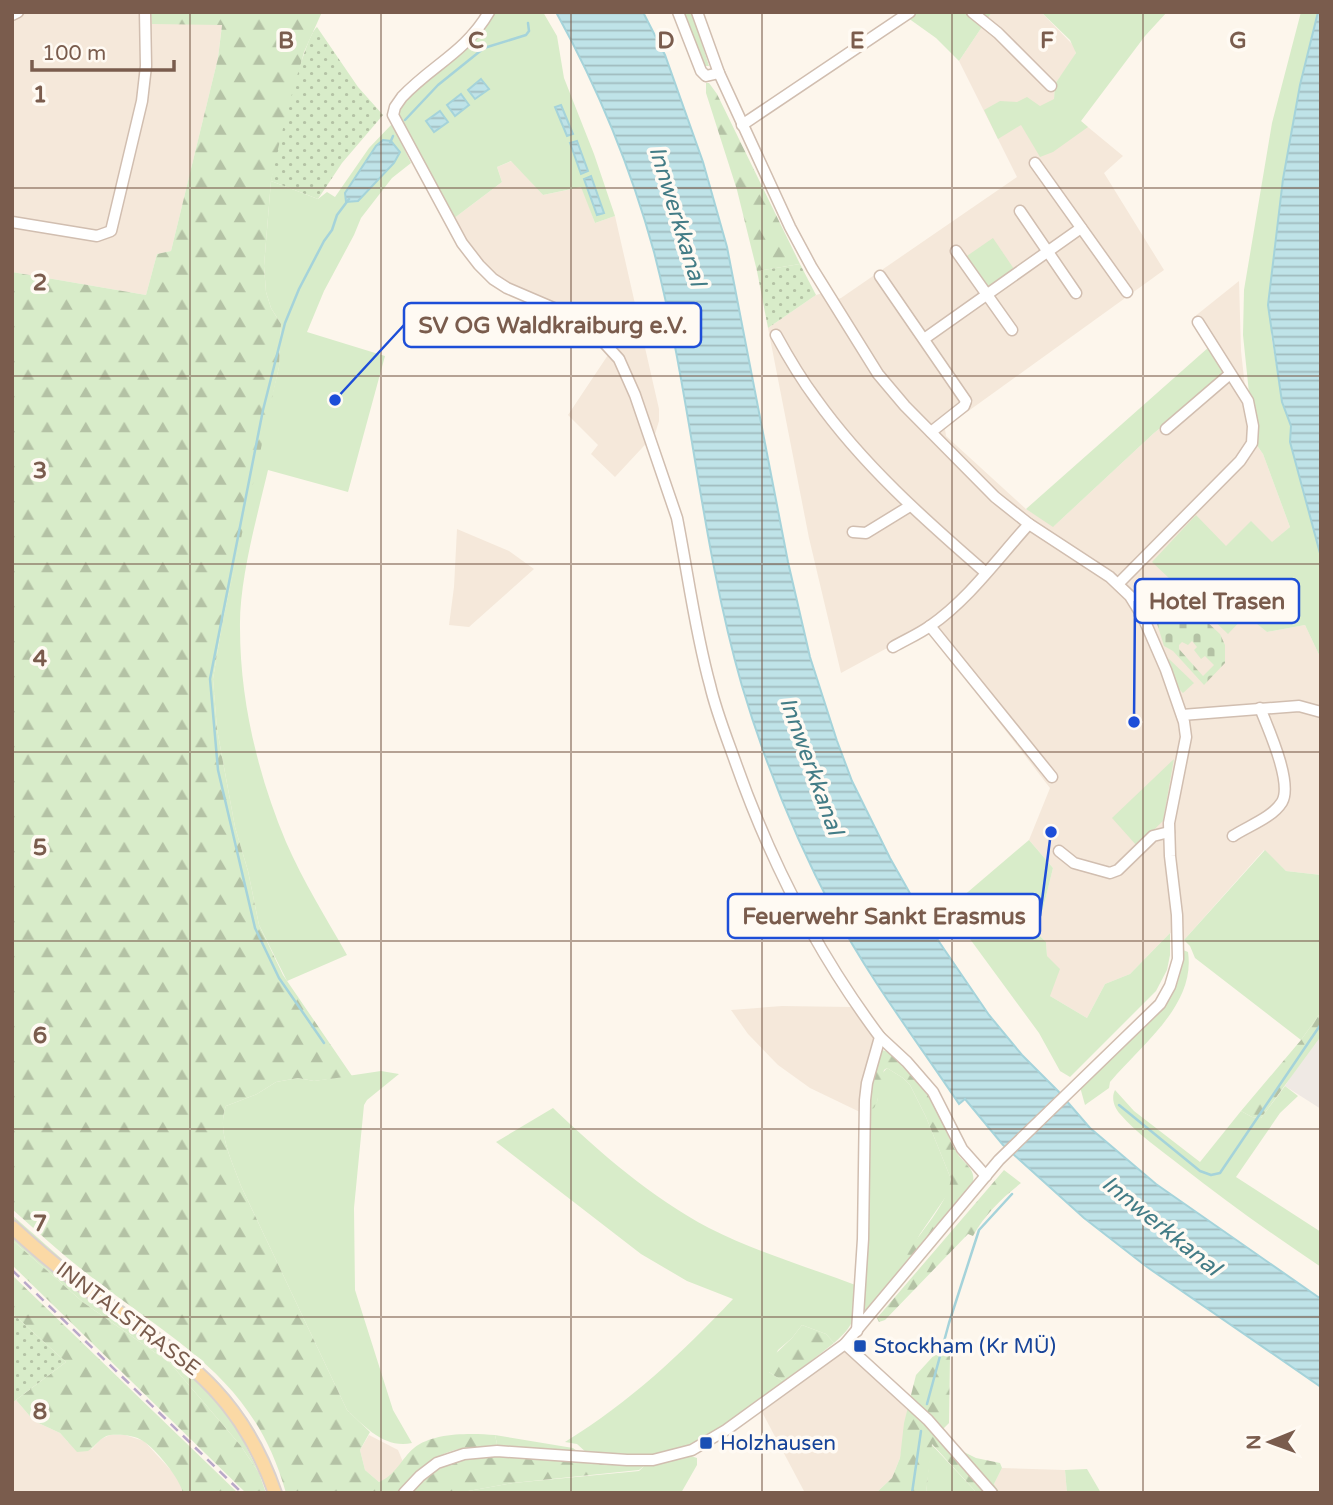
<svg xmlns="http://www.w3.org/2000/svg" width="1333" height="1505" viewBox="0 0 1333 1505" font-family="'Varela Round',sans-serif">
<defs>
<pattern id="forest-firs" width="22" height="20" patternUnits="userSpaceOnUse" patternTransform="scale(1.75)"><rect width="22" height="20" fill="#d8ecc9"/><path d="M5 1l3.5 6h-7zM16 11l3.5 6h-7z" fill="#b4c2a5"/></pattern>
<pattern id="cemetery-stones" width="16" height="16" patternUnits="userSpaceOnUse" patternTransform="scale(1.75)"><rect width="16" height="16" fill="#d8ecc9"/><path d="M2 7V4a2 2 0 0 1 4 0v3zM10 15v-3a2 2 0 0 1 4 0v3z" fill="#b4c2a5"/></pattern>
<pattern id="park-dots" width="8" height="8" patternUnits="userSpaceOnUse" patternTransform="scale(1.75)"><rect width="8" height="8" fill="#d8ecc9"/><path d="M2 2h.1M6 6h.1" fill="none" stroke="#b4c2a5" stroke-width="1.8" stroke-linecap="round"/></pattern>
<pattern id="water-rules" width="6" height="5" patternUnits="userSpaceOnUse" patternTransform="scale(1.75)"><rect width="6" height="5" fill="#bfe3e8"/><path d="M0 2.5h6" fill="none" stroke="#a0bbbe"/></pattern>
</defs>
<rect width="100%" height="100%" fill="#fdf6ec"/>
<!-- residential -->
<g fill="#f5e8da">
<path d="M12,12H151L153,24H222L218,58L171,251L157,254L146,295L12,272Z"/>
<path d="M992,12H1041L1074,46L1076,53L1073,59L1055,84L1054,99L1123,156L1104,173L1164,270L949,425L945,429L946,436L1026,509L1054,526L1154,433L1228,374L1194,317L1239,281L1241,351L1245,387L1252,399L1256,444L1263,454L1290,527L1272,543L1251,522L1226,547L1246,614L1267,632L1305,625L1321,659V875L1286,871L1264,850L1184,940L1170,933L1130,974L1105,984L1087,1018L1050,996L1046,942L1037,933L1053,868L1029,840L1050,788L930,633L893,653L889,647L841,673L809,538L768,328L816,295L831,291L838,299L841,298L1017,177L959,61Z"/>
<path d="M512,161L543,195L582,187L595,223L615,216L659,409V421L655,434L615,477L591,454L598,445L568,415L614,346L507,286L474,256L453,219L502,182L497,167Z"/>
<path d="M457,529L509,551L534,569L469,627L449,625L454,587Z"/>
<path d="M782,1006L851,1007L867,1024L874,1040L862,1113L810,1088L778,1065L748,1034L731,1010Z"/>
<path d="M845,1350L909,1405L900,1458L892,1478L876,1493H805L761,1410L823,1363Z"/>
<path d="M16,1400L34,1421L60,1433L68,1442L92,1449L101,1439L110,1435H125L144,1441L180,1480L183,1493H12V1403Z"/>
<path d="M369,1435L398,1450L403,1462L389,1478L379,1482L365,1470L360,1450Z"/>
<path d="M1002,1468L1065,1470L1067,1493H1000L994,1484Z"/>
</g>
<!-- industrial -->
<path fill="#efe9e4" d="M1321,1036V1109L1285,1086L1305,1054Z"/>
<!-- grass -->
<g fill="#d8ecc9" fill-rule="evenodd">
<path d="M492,12H543L557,36L564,78L594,154L615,216L595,223L581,187L543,195L511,161L497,167L502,182L453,219L399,119L401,104Z"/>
<path d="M683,12H692L709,66H704L701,60Z"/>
<path d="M917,12H992L959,61L936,38L908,18Z"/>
<path d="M1041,12H1167L1145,36L1081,121L1088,127L1053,152L1040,157L1021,125L998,139L984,110L1000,101L1017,102L1027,97L1040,106L1054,99L1055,84L1076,53L1070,40Z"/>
<path d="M1301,12H1318L1300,85L1283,179L1271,276V334L1282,402L1291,426L1290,442L1321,557V659L1305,625L1267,632L1246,615L1228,634L1152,562L1196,515L1226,546L1251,521L1272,542L1290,527L1263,454L1256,444V424L1249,393L1243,335L1244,290L1272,123Z"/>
<path d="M392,124L411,163L392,178L361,218L354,235L324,291L307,332L385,356L348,492L268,470C257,517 239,581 240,628C240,701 258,775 286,842C303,881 326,918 347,955L287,981L259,925L248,871L235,827L217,729L213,679L222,624L262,438L279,367L281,324L271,308L266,292L264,266L271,181L318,199L327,192L335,197L369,148ZM376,146L394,163L384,174L367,161Z"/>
<path d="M993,238L1014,269L986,289L964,258Z"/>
<path d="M1209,347L1228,374L1154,433L1053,527L1026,509Z"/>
<path d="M1168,658L1194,683L1183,693L1179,689Z"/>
<path d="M1174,759L1163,821L1137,846L1112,818Z"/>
<path d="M1029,840L1053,868L1037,933L1046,942L1047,956L1060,969L1050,996L1087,1018L1105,984L1130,974L1170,933V955L1167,970L1156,991L1070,1077L1060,1071L1039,1033L948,909Z"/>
<path d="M1265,850L1286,871L1321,875V1012L1301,1040L1195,958L1190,946L1184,940Z"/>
<path d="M1183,950L1188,952C1196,1005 1141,1045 1110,1082L1109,1088L1085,1105L1080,1087L1166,1003L1178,981Z"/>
<path d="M887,1068L903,1078L910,1085L926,1117L951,1179L949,1192L920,1234L901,1269L859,1319L867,1111L877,1102L881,1075Z"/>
<path d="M381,1071L399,1074L367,1100L364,1105L354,1208L355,1290L393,1410L412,1443C385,1449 365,1427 347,1410L241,1186C233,1163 216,1131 226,1106L257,1094L276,1082L298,1078L314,1081Z"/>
<path d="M1285,1086L1298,1096L1280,1113L1236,1177L1321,1232V1267C1273,1235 1227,1202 1181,1166C1161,1150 1137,1134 1120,1114C1114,1107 1111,1098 1115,1090L1134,1111L1200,1162L1241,1111L1252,1117L1261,1118Z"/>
<path d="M553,1108C599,1152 652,1198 709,1228C756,1252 808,1267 858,1286C855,1316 857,1323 834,1343L826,1334L802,1325L792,1338L778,1350L769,1372L784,1382L711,1435L688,1446L656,1456L588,1454L577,1444L565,1442C631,1401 680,1355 733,1299L687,1281L641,1254L496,1142Z"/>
<path d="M12,1215L72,1268L190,1354L185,1353L94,1288L12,1219Z"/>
<path d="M12,1234L160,1348L202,1383L236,1426L259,1473L241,1446L170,1363L84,1303L12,1240Z"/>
<path d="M211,1374C245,1411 259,1433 277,1480L254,1433Z"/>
<path d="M495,1435L573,1448L579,1453L493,1447L497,1444Z"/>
<path d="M931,1444L977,1493H926Z"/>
<path d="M691,1456L697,1458V1465L681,1493H457L513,1483L639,1471L644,1466Z"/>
<path d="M1087,1469L1101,1493H1067L1065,1470Z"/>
</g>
<!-- forest -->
<g fill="url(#forest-firs)">
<path d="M151,12H322L304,52L271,181L264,266L266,292L271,308L281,324L279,367L222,624L213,679L217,729L235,827L248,871L259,925L283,975L352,1076L314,1081L298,1078L276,1082L257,1094L226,1106C216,1131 233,1163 241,1186L347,1410L370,1432L360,1450L365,1470L379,1482C396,1475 401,1459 414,1448C433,1432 472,1433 495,1435L497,1444C489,1450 475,1446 465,1448C438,1451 413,1472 397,1493H286C255,1382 182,1346 98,1282C67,1259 40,1234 12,1209V272L146,295L157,254L171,251L218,58L222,25L152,24Z"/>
<path d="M706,83H709L717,94L800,264L757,271L737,190L706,93Z"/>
<path d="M1321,1012V1036L1261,1118L1252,1117L1241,1111L1301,1040Z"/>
<path d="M882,1050C905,1054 931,1092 940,1113C945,1126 949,1141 957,1153C964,1164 978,1170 972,1185L901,1269L900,1265C914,1237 946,1209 951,1179L926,1117L910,1085L903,1078L887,1068L884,1070L877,1102L874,1108L867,1111C869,1095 871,1061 882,1050Z"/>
<path d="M1004,1170L1021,1183C1001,1199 985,1214 973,1236L968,1234L885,1320L879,1322L877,1318Z"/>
<path d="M12,1240L84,1303L170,1363L241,1446L259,1473L266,1493H246L12,1265Z"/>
<path d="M12,1275L238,1493H183C180,1479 156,1449 143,1441C135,1435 120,1434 110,1435C100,1437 96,1446 88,1451L77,1452L60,1433L34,1421L16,1400L66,1362L12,1313Z"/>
<path d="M802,1325L826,1334L834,1343L784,1382L769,1372L768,1361L792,1338Z"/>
<path d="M937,1352L950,1355L949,1423L938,1434L956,1454L962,1451L976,1458L1000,1463L1002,1468L994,1484L1000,1493H977L932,1444L926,1493H876L892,1478L900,1458L904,1423L916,1375Z"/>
<path d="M476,1457H503L644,1466L639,1470L513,1483L457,1493H411C426,1471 452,1462 476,1457Z"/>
</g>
<!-- cemetery -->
<path fill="url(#cemetery-stones)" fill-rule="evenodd" d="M1170,587L1220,634L1225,645V663L1204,685L1173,651L1164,646L1154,614L1148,605L1151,603L1155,607L1159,603L1155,599ZM1192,641L1197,647L1194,650L1201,659L1205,656L1214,665L1203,676L1179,649V645L1182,642L1188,645Z"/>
<!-- park -->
<g fill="url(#park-dots)">
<path d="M317,27L358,87L383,115L342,163L318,199L271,181C276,157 303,38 317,27Z"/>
<path d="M800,264L816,295L768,328L757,271Z"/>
<path d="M12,1313L66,1362L12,1403Z"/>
</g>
<!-- water -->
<g fill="url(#water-rules)" stroke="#a5d3da" stroke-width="2">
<path d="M556,12H643L665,55L703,162L727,247L788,562L810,657L837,741L852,781L890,858L929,927L989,1015L1022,1055L1058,1091L1090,1128L1156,1184L1321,1299V1387L1147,1267L1084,1218L1003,1145L965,1099L959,1104C916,1040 869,978 833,910C796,840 765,763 742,686C701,544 691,395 654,252C631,168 598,88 556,12Z"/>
<path d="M1318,12H1321V557L1290,442L1291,426L1282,402L1268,305L1283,179L1300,85Z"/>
<path d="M481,79L489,89L475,99L468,90Z"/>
<path d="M461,94L469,105L455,116L447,105Z"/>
<path d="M561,105L573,134L567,136L555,107Z"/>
<path d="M440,111L448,122L434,132L426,121Z"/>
<path d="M383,140L391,141L400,152L394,163L358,201L346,202L345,193L376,146Z"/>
<path d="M577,141L588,171L581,174L570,143Z"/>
<path d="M591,176L604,213L597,215L584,179Z"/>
</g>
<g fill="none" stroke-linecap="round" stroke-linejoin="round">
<!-- stream -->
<g stroke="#a5d3da" stroke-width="2.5">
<path d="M405,120L438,85L484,48L526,35L529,31L528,23"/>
<path d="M390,143L393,136"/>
<path d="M324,1043L279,978L255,928L218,770L210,679L263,410L285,323L299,289L324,241L332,230L337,215L349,199"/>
<path d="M1119,1105L1200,1171L1211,1175L1220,1173L1321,1024"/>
<path d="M927,1404L949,1323L979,1230L1012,1194"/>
<path d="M912,1493L921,1431"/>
</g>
<!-- minor casing -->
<g stroke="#d1beb0" stroke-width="13">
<g id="minor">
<path d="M489,12C465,53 432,65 402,97L395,107L393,115L462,243L479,265L493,279L507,288L570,315L598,336L619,359L635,395L677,518C688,574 695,631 710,685C716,711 726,736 735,761C770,861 817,953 880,1037L867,1083L865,1100L863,1239L857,1331"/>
<path d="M678,12L701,71L706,76L719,73"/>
<path d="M972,12L998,33L1051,86"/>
<path d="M12,15L18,12"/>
<path d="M742,125L910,12"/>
<path d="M1035,163L1127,292"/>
<path d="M1020,211L1076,293"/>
<path d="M12,222L97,236L111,231L142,101L146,66L145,12"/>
<path d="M956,251L1012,330"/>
<path d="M880,276L966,401L964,406L931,432"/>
<path d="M776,335C788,357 801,379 816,399C863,465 924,519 985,572"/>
<path d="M924,339L1081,228"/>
<path d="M1166,429L1230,374"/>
<path d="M853,532L866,533L910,506"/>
<path d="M1118,584L1240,461L1252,443L1253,426L1248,401L1198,322"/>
<path d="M930,626L1052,777"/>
<path d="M893,647C905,640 919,634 930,626C969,599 998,558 1029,524"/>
<path d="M1182,715L1299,706L1321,712"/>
<path d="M1233,836C1248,826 1272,818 1282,802C1293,783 1268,728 1260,708"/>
<path d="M1059,851L1074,863L1110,873L1118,870L1153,836L1169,832"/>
<path d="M880,1037L907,1062L933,1092L962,1149L986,1176"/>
<path d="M845,1344L928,1420L992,1493"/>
<path d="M404,1493L420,1476L437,1463L464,1454L497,1451L627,1460H653L692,1450L726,1430L845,1344L999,1160L1160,1004L1170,986L1178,959L1177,915L1170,856L1169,823L1186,737L1184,722L1166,670L1143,617L1130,596L1110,577L1029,524L995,497L905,406L878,374L812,268L790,227L719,73L697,12"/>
</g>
</g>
<!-- major casing -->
<g stroke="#dad1cd" stroke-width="16">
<path id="major" d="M12,1227C37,1250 63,1272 91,1292C176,1355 238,1386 275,1493"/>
</g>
<!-- minor -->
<use href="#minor" stroke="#fff" stroke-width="10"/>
<!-- major -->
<use href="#major" stroke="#fbd9a5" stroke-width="12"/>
<!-- rail -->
<path stroke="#b9a8c9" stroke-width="2.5" stroke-dasharray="10 7" stroke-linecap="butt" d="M12,1270L242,1493"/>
</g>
<!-- grid -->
<path fill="none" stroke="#7a5c4d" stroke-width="2" stroke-opacity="0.55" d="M190,12V1493M381,12V1493M571,12V1493M762,12V1493M952,12V1493M1143,12V1493M12,188H1321M12,376H1321M12,564H1321M12,752H1321M12,941H1321M12,1129H1321M12,1317H1321"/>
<!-- markers -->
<g fill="#1a4fb4" stroke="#fffaf3" stroke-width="2.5">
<rect x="853" y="1339" width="14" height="14" rx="3.5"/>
<rect x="699" y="1436" width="14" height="14" rx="3.5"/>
</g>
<g text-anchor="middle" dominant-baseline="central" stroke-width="7" stroke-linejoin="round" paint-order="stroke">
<!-- street labels -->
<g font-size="21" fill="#7a5c4d" stroke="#fffaf3">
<text transform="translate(128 1319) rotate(37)">INNTALSTRASSE</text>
</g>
<!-- transit labels -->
<g font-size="21" fill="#164399" stroke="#fffaf3" text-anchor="start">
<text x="874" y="1346">Stockham (Kr MÜ)</text>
<text x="720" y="1443">Holzhausen</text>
</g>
<!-- water labels -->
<g font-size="23" font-style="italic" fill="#437c86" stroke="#fffaf3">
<text transform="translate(677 216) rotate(73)">Innwerkkanal</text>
<text transform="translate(811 766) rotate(70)">Innwerkkanal</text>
<text transform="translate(1161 1226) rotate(39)">Innwerkkanal</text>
</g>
</g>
<g font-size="23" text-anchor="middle" font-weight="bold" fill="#7a5c4d" stroke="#fffaf3" stroke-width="7" stroke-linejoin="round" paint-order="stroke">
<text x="286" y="48">B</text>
<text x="476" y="48">C</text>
<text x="666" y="48">D</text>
<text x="857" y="48">E</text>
<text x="1047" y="48">F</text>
<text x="1238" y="48">G</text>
<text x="40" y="102">1</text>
<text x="40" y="290">2</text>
<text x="40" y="478">3</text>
<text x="40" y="666">4</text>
<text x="40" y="855">5</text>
<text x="40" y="1043">6</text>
<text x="40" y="1231">7</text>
<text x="40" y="1419">8</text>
</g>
<!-- callouts -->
<path fill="none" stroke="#1d4ed8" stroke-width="2.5" d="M335 400L404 325M1134 722L1135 601M1051 832L1040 916"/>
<g fill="#1d4ed8" stroke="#fffaf3" stroke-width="2.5">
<circle cx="335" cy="400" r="7"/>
<circle cx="1134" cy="722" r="7"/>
<circle cx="1051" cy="832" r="7"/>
</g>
<g fill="#fffaf3" stroke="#1d4ed8" stroke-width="2.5">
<rect x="404" y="303" width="297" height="44" rx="7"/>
<rect x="1135" y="579" width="164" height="44" rx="7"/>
<rect x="728" y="894" width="312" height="44" rx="7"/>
</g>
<g font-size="23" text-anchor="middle" font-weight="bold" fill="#7a5c4d">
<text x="553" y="333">SV OG Waldkraiburg e.V.</text>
<text x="1217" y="609">Hotel Trasen</text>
<text x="884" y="924">Feuerwehr Sankt Erasmus</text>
</g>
<!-- border -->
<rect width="1333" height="1505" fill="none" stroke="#7a5c4d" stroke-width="28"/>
<!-- north arrow -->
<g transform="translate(1270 1442) rotate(269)" stroke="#fffaf3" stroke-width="5" paint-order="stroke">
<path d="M0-5L12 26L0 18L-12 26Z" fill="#7a5c4d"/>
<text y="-10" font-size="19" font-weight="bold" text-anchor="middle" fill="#7a5c4d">N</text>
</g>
<!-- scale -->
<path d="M32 60v10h142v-10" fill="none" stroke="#7a5c4d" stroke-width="3.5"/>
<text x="42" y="60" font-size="21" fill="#7a5c4d" stroke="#fffaf3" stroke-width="5" paint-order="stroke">100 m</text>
</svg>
